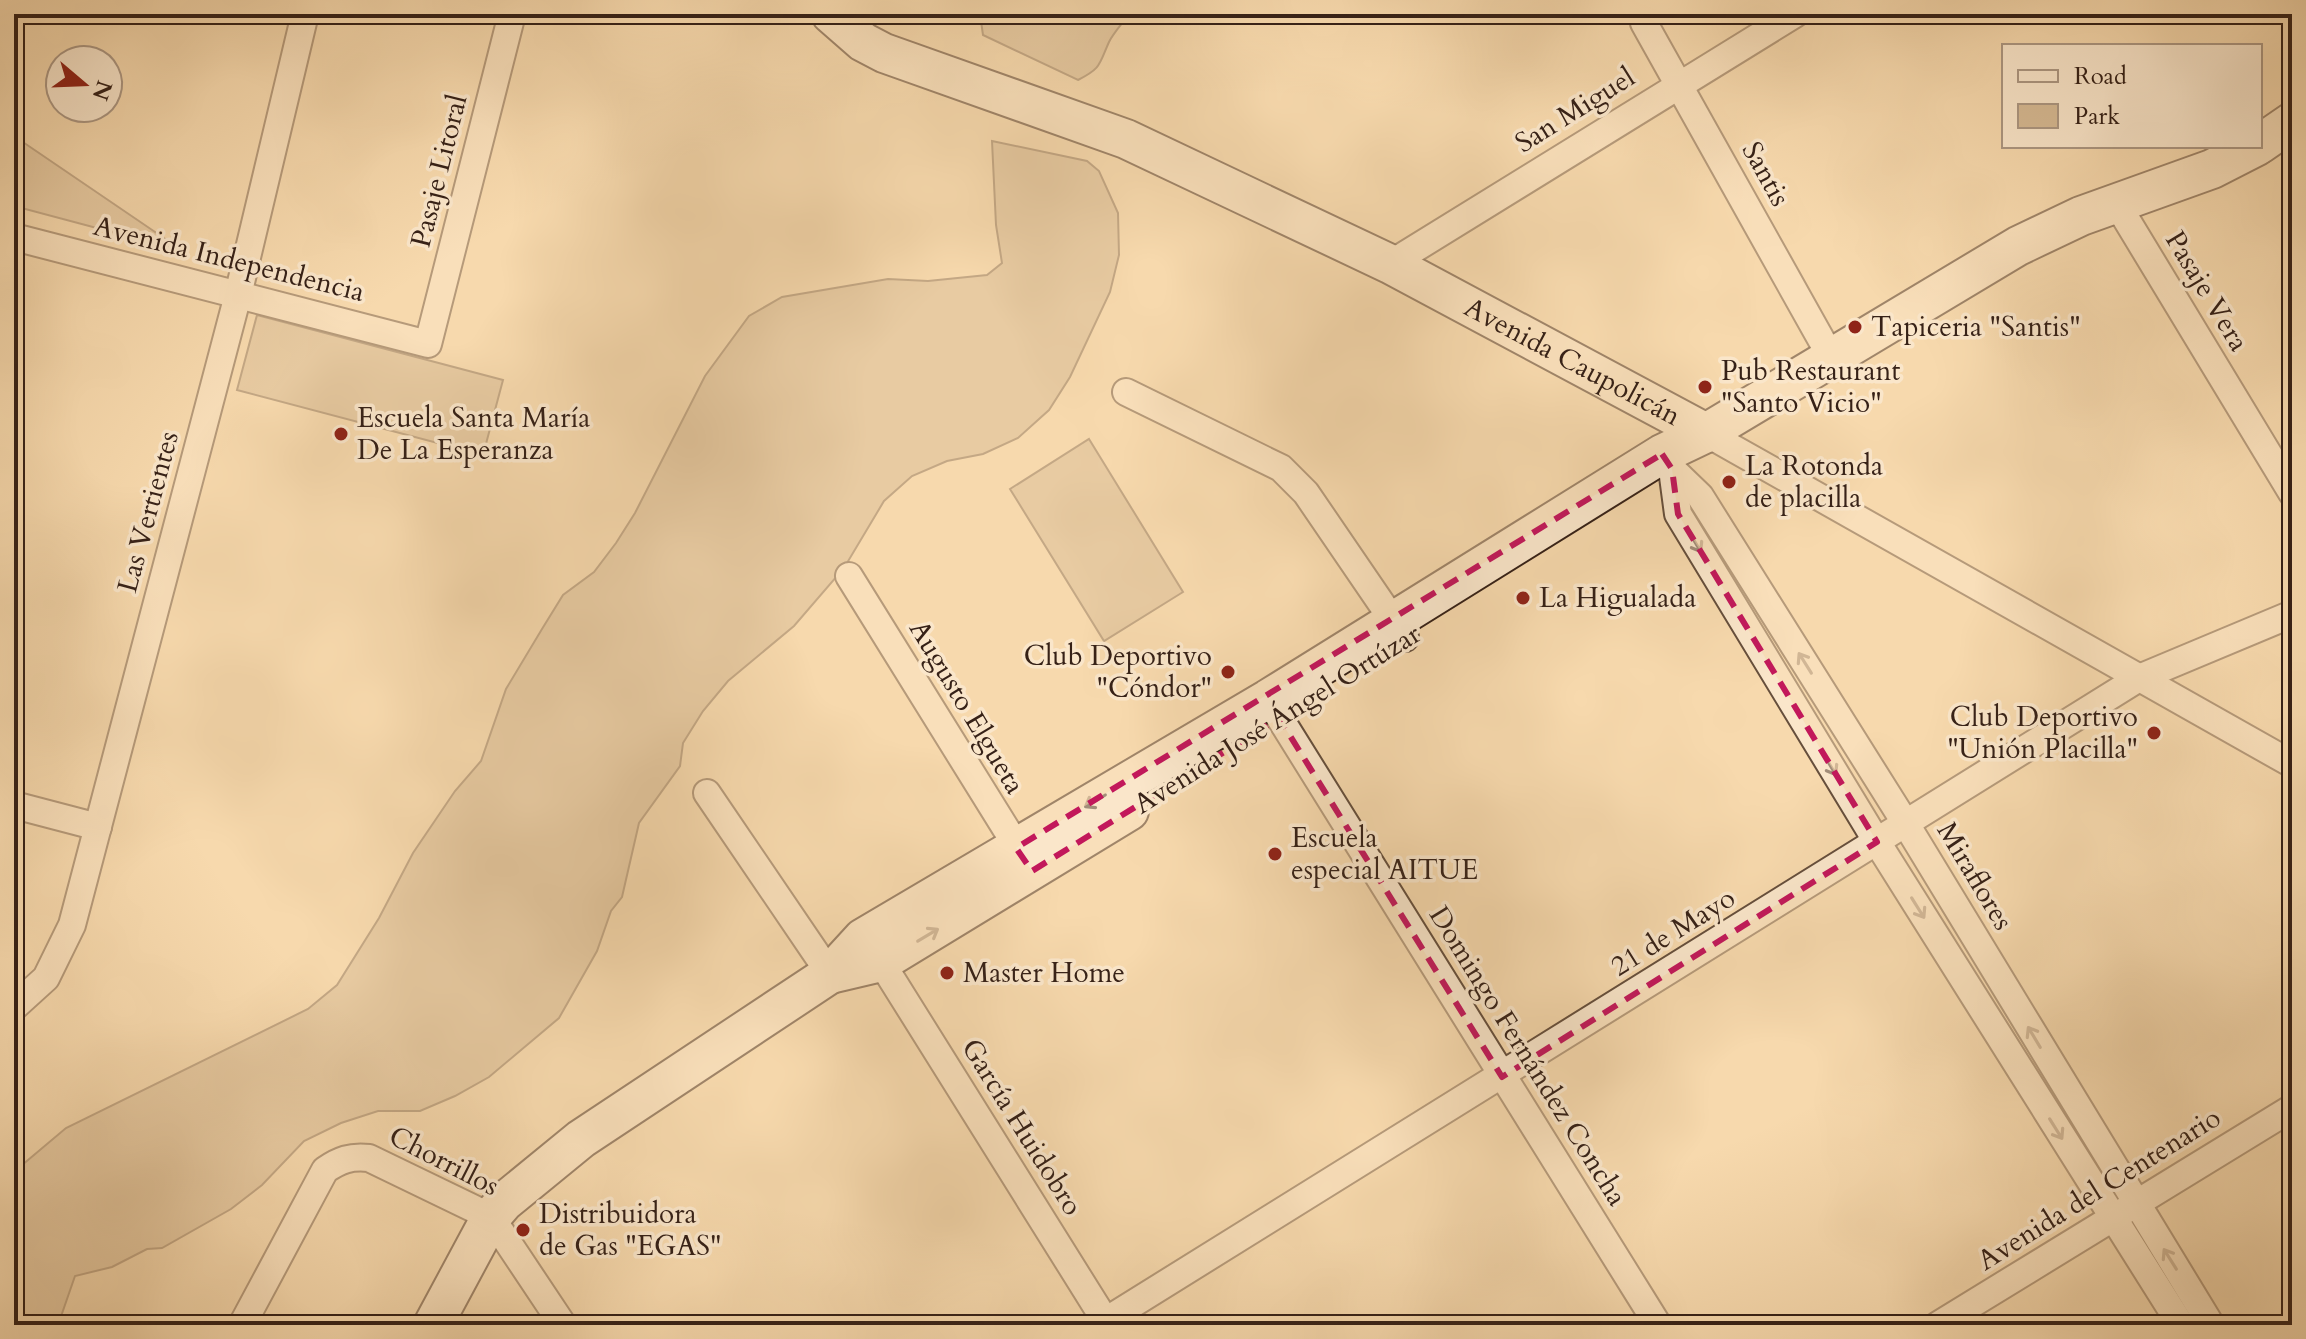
<svg xmlns="http://www.w3.org/2000/svg" width="2306" height="1339" viewBox="0 0 2306 1339" font-family="Cardo,serif">
<rect width="100%" height="100%" fill="#f7d9ad"/>
<filter id="stains"><feTurbulence type="fractalNoise" baseFrequency=".0025" numOctaves="4"/><feColorMatrix values="0 0 0 0 .2 0 0 0 0 .09 0 0 0 0 .02 0 0 0 .5 -.17"/></filter>
<radialGradient id="worn" r=".72"><stop offset=".6" stop-color="#630" stop-opacity="0"/><stop offset="1" stop-color="#630" stop-opacity=".3"/></radialGradient>
<!-- green -->
<g fill="#d6ba94" stroke="#866e56" stroke-width="2">
<path d="M980,14H1129C1123,23 1114,32 1109,42C1099,64 1102,68 1078,80L983,35Z"/>
<path d="M14,136L183,251L14,206Z"/>
<path d="M992,141L1087,161L1099,171L1118,213L1119,255L1110,292L1070,377L1049,410L1018,438L983,454L947,461L912,476L884,501L844,568L794,626L728,681L703,711L683,743L680,766L639,823L622,897L611,911L597,951L559,1018L489,1077L455,1096L420,1111H378L341,1123L304,1141L262,1185L231,1209L162,1248L147,1249L112,1267L75,1276L58,1325H14L15,1171L66,1128L308,1009L337,985L379,918L413,853L455,791L481,761L506,689L542,629L563,595L594,572L616,543L635,513L705,376L749,316L782,297L888,279L928,281L987,275L1002,263L996,225Z"/>
<path d="M257,315L503,380L483,455L237,390Z"/>
<path d="M1089,439L1183,592L1104,641L1010,489Z"/>
</g>
<g fill="none" stroke-linecap="round" stroke-linejoin="round">
<!-- street casing -->
<g stroke="#664f3c" stroke-width="30">
<g id="street">
<path d="M1644,23L1831,357"/>
<path d="M2117,204L2292,493"/>
<path d="M14,237L428,344L512,14"/>
<path d="M1390,264L1795,14"/>
<path d="M1126,392L1281,468L1306,493L1405,638"/>
<path d="M1706,433L2292,764"/>
<path d="M1662,454L1672,469L1700,496L1906,824L2211,1325"/>
<path d="M1672,469L1678,514L1877,842L2181,1325"/>
<path d="M849,576L1026,861"/>
<path d="M1268,699L1658,1325"/>
<path d="M707,793L830,974"/>
<path d="M14,805L98,827"/>
<path d="M881,962L1108,1325"/>
<path d="M14,1007L46,978L72,925L238,295L305,14"/>
<path d="M242,1325L325,1170C340,1160 350,1156 369,1158L491,1217L563,1325"/>
<path d="M1099,1325L2139,678L2292,614"/>
<path d="M1938,1325L2292,1108"/>
</g>
</g>
<!-- secondary casing -->
<g stroke="#362117" stroke-width="42">
<g id="secondary">
<path id="s1" d="M831,14L863,42L884,53L1126,139L1390,264L1706,433"/>
<path d="M2260,144L2292,122"/>
<path d="M830,974L881,962L1129,811"/>
<path d="M433,1325L491,1217L504,1202L581,1139L830,974L863,938L1268,699L1662,454L1706,433L2018,246L2081,216L2212,169L2257,146"/>
</g>
</g>
<!-- street -->
<use href="#street" stroke="#fae6ca" stroke-width="26"/>
<!-- secondary -->
<use href="#secondary" stroke="#fae6ca" stroke-width="38"/>
</g>
<!-- one-way arrows -->
<defs><path id="oneway-shaft" d="M-6 0H5M1.5-3L5.5 0L1.5 3" fill="none" stroke-width="1.6" stroke-linecap="round" stroke-linejoin="round" transform="scale(2)"/></defs>
<g stroke="#a28d79">
<use href="#oneway-shaft" transform="translate(1695 542) rotate(59)"/>
<use href="#oneway-shaft" transform="translate(1805 663) rotate(-122)"/>
<use href="#oneway-shaft" transform="translate(1830 765) rotate(59)"/>
<use href="#oneway-shaft" transform="translate(1095 801) rotate(149)"/>
<use href="#oneway-shaft" transform="translate(1918 908) rotate(58)"/>
<use href="#oneway-shaft" transform="translate(928 935) rotate(-31)"/>
<use href="#oneway-shaft" transform="translate(2034 1037) rotate(-121)"/>
<use href="#oneway-shaft" transform="translate(2056 1129) rotate(58)"/>
<use href="#oneway-shaft" transform="translate(2170 1259) rotate(-122)"/>
</g>
<!-- marked area -->
<path d="M0 0H2306V1339H0ZM1662,454L1672,469L1678,514L1877,842L1502,1077L1279,718L1032,871L1016,848Z" fill="#f7d9ad" fill-opacity=".55" fill-rule="evenodd"/>
<path fill="none" stroke="#c2185b" stroke-width="6" stroke-dasharray="16 10" stroke-linejoin="round" d="M1662,454L1672,469L1678,514L1877,842L1502,1077L1279,718L1032,871L1016,848Z"/>
<!-- markers -->
<g fill="#8f2418" stroke="#fae6ca" stroke-width="3">
<circle cx="1855" cy="327" r="8"/>
<circle cx="1705" cy="387" r="8"/>
<circle cx="341" cy="434" r="8"/>
<circle cx="1729" cy="482" r="8"/>
<circle cx="1523" cy="598" r="8"/>
<circle cx="1228" cy="672" r="8"/>
<circle cx="2154" cy="733" r="8"/>
<circle cx="1275" cy="854" r="8"/>
<circle cx="947" cy="973" r="8"/>
<circle cx="523" cy="1230" r="8"/>
</g>
<g text-anchor="middle" dominant-baseline="central" stroke-width="7" stroke-linejoin="round" paint-order="stroke">
<!-- street labels -->
<g font-size="28" fill="#362117" stroke="#fae6ca">
<text transform="translate(1575 110) rotate(-32)">San Miguel</text>
<text transform="translate(439 171) rotate(-76)">Pasaje Litoral</text>
<text transform="translate(1766 174) rotate(61)">Santis</text>
<text transform="translate(229 259) rotate(14)">Avenida Independencia</text>
<text transform="translate(2207 291) rotate(59)">Pasaje Vera</text>
<text stroke="none"><textPath href="#s1" startOffset="822">Avenida Caupolicán</textPath></text>
<text transform="translate(148 512) rotate(-75)">Las Vertientes</text>
<text transform="translate(967 707) rotate(59)">Augusto Elgueta</text>
<text transform="translate(1277 719) rotate(-32)">Avenida José Ángel Ortúzar</text>
<text transform="translate(1975 876) rotate(59)">Miraflores</text>
<text transform="translate(1673 932) rotate(-32)">21 de Mayo</text>
<text transform="translate(1528 1056) rotate(58)">Domingo Fernández Concha</text>
<text transform="translate(1022 1127) rotate(58)">García Huidobro</text>
<text transform="translate(444 1161) rotate(27)">Chorrillos</text>
<text transform="translate(2099 1189) rotate(-32)">Avenida del Centenario</text>
</g>
<!-- poi labels -->
<g font-size="28" fill="#362117" stroke="#fae6ca" text-anchor="start">
<text x="1871" y="327">Tapiceria "Santis"</text>
<text x="1721" y="371">Pub Restaurant<tspan x="1721" dy="32">"Santo Vicio"</tspan></text>
<text x="357" y="418">Escuela Santa María<tspan x="357" dy="32">De La Esperanza</tspan></text>
<text x="1745" y="466">La Rotonda<tspan x="1745" dy="32">de placilla</tspan></text>
<text x="1539" y="598">La Higualada</text>
<text x="1212" y="656" text-anchor="end">Club Deportivo<tspan x="1212" dy="32">"Cóndor"</tspan></text>
<text x="2138" y="717" text-anchor="end">Club Deportivo<tspan x="2138" dy="32">"Unión Placilla"</tspan></text>
<text x="1291" y="838">Escuela<tspan x="1291" dy="32">especial AITUE</tspan></text>
<text x="963" y="973">Master Home</text>
<text x="539" y="1214">Distribuidora<tspan x="539" dy="32">de Gas "EGAS"</tspan></text>
</g>
</g>
<!-- margin -->
<rect width="2306" height="1339" fill="none" stroke="#f7d9ad" stroke-width="48"/>
<rect x="16" y="16" width="2274" height="1307" fill="none" stroke="#362117" stroke-width="4"/>
<rect x="24" y="24" width="2258" height="1291" fill="none" stroke="#362117" stroke-width="2"/>
<!-- legend -->
<rect x="2002" y="44" width="260" height="104" fill="#fae6ca" stroke="#ac9782" stroke-width="2"/>
<rect x="2018" y="70" width="40" height="12" fill="#fae6ca" stroke="#ac9782" stroke-width="2"/>
<text x="2074" y="84" font-size="24" fill="#362117">Road</text>
<rect x="2018" y="104" width="40" height="24" fill="#d6ba94" stroke="#ac9782" stroke-width="2"/>
<text x="2074" y="124" font-size="24" fill="#362117">Park</text>
<!-- north arrow -->
<g transform="translate(84 84) rotate(109)"><circle r="38" fill="#fae6ca" stroke="#ac9782" stroke-width="2"/>
<path d="M0-6L14 30L0 20L-14 30Z" fill="#8f2418"/>
<text y="-12" font-size="22" font-weight="bold" text-anchor="middle" fill="#362117">N</text>
</g>
<rect width="100%" height="100%" filter="url(#stains)"/>
<rect width="100%" height="100%" fill="url(#worn)"/>
</svg>
